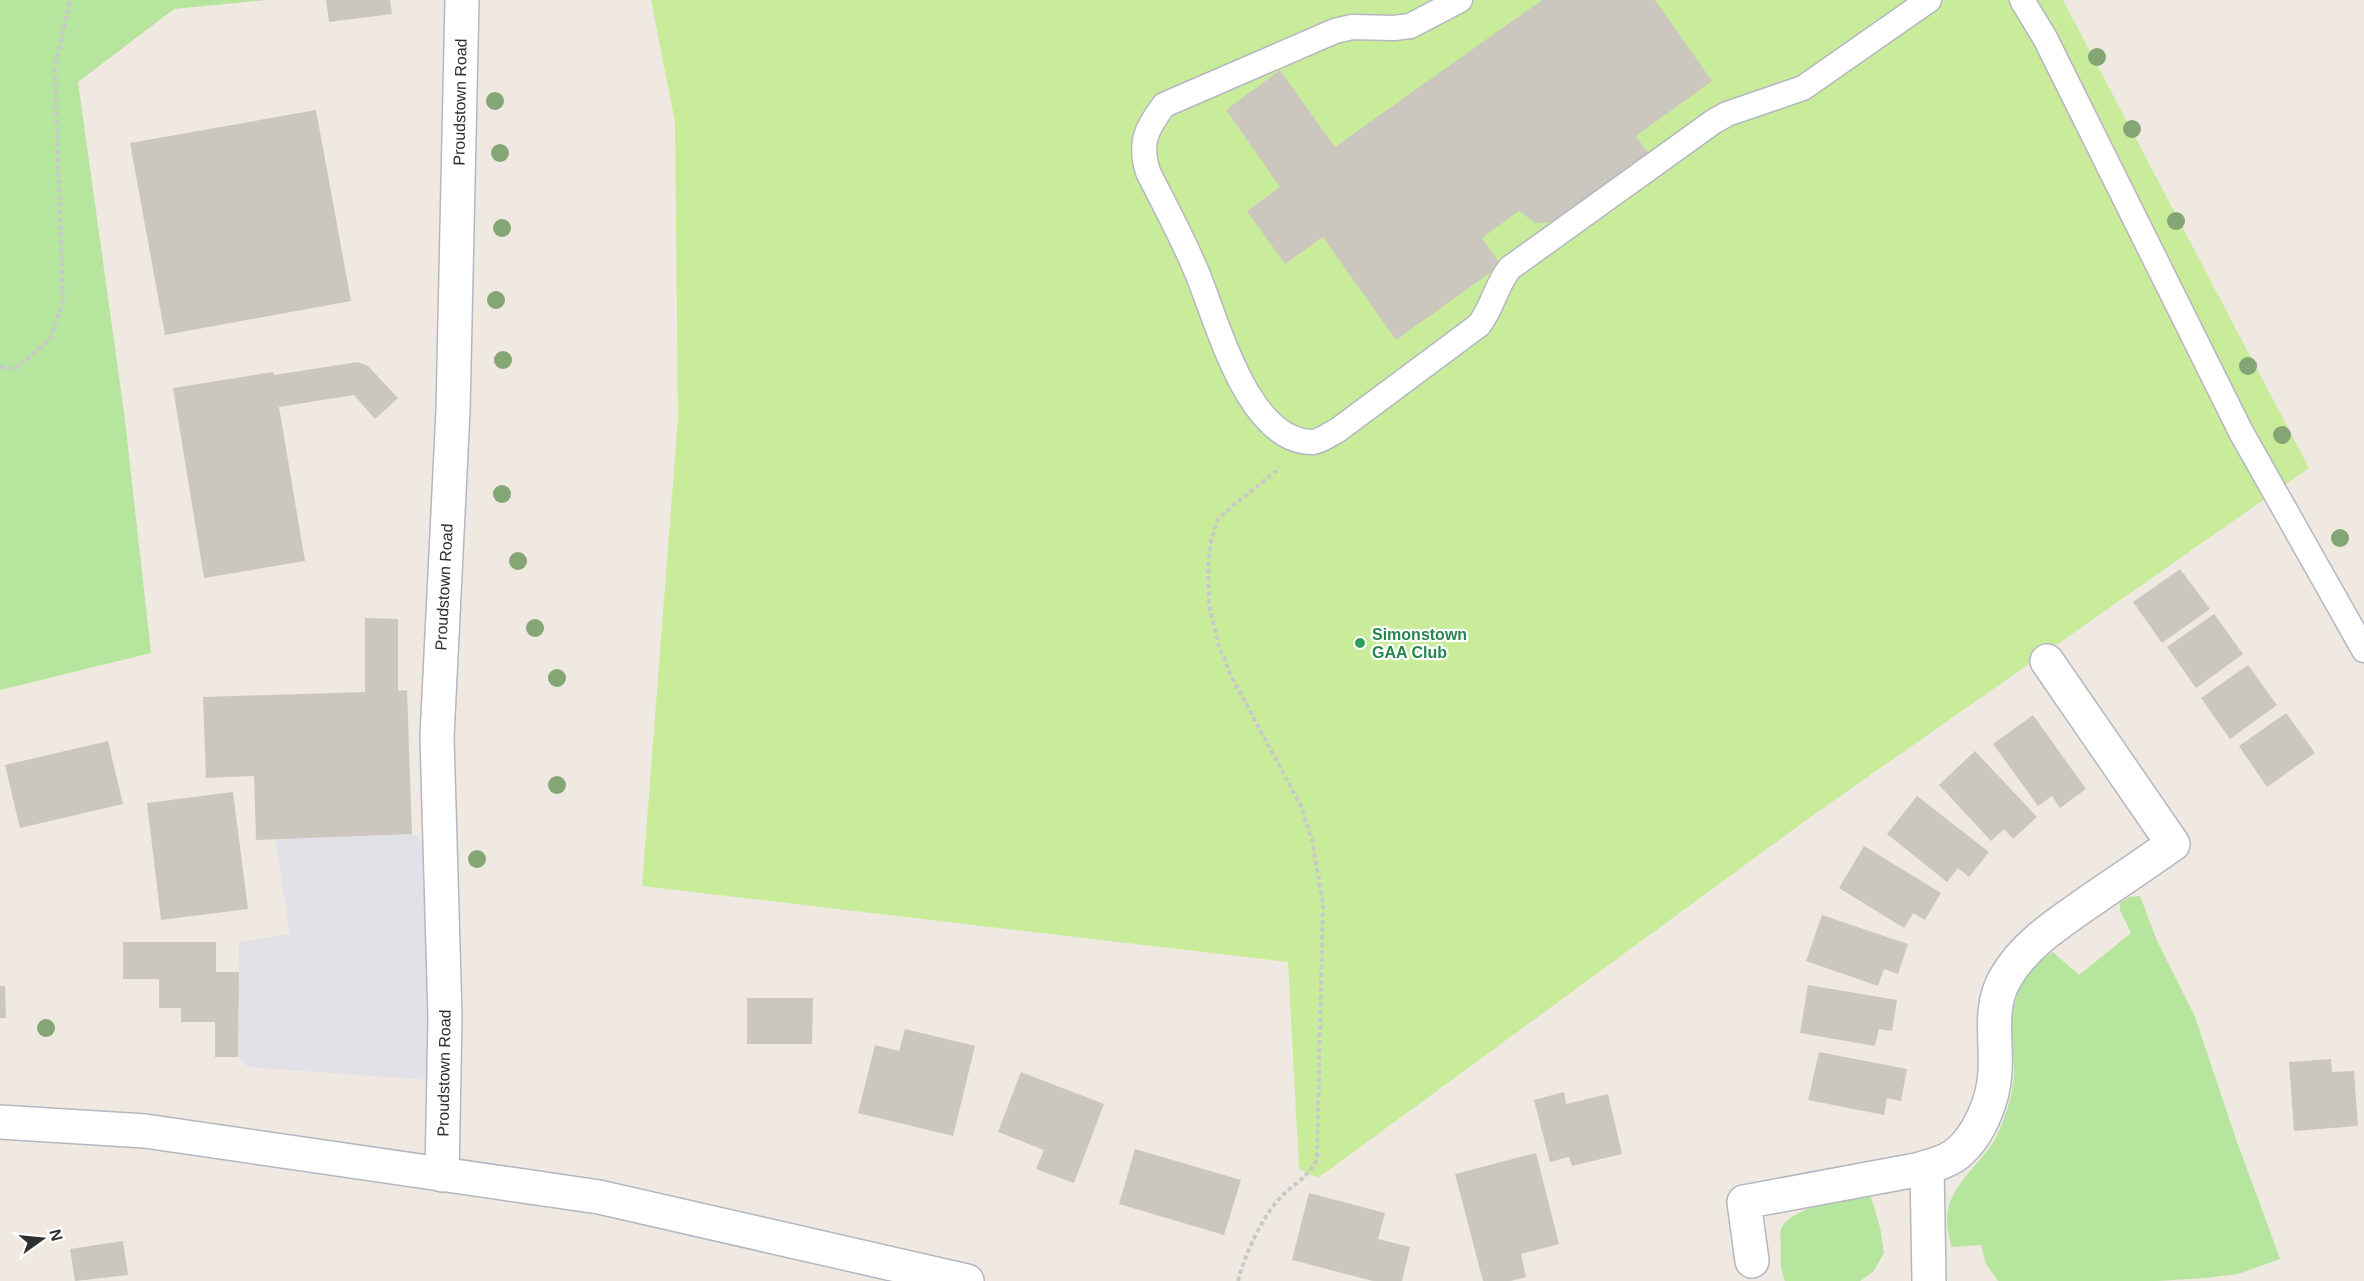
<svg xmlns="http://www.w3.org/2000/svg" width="2364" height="1281" viewBox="0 0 2364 1281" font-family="Helvetica,sans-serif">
<rect width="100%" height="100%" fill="#efe9e1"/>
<!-- industrial -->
<path fill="#e3e1e8" d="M412,834L440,851L444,1081L248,1067L238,1057L239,942L290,934L275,839Z"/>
<!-- green -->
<g fill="#b6e59e">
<path d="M0,0H267L174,9L78,82L125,420L151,653L0,690Z"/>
<path d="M2140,896L2157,941L2195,1017L2236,1139L2280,1259L2238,1274L2205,1278L2157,1281H1998L1986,1264L1981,1245L1951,1247C1950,1239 1947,1229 1947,1220C1947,1186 1980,1166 1995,1139C2005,1120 2013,1095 2014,1074C2015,1060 2010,1046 2010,1033C2011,1010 2020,977 2038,962C2043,958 2049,955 2053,952L2079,975L2131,933L2120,910V903L2129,897Z"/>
<path d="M1870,1194L1880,1227L1884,1253L1873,1272L1860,1281H1785C1780,1269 1781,1261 1781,1249C1781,1243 1779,1235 1781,1230C1787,1207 1849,1199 1870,1194Z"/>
</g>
<!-- pitch -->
<path fill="#c9ec9a" d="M651,0H2063L2309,468L1809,818L1318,1178L1299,1169L1288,962L642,886L678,418L675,122Z"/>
<!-- building -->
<g fill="#cbc7bf">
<path d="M326,0H390L392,14L329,22Z"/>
<path d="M1542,0H1655L1712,81L1636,136L1648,153L1551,222L1535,223L1519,211L1482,238L1501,265L1396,340L1323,237L1285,264L1247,211L1280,187L1226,110L1280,70L1335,147Z"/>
<path d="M316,110L351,301L165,335L130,143Z"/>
<path d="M358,362L368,366L398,398L375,419L354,395L279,407L305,561L204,578L173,388L273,372L274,375Z"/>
<path d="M2180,569L2210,609L2162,643L2133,602Z"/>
<path d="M2214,614L2243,654L2196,688L2167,647Z"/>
<path d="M365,618L398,619V691L407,690L412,834L256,840L254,776L206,778L203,697L365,692Z"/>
<path d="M2248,665L2277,705L2230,739L2201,698Z"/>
<path d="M2286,713L2315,753L2267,787L2239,746Z"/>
<path d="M2033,715L2086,789L2060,808L2052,796L2038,806L1993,744Z"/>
<path d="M108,741L123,804L20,828L5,765Z"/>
<path d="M1975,751L2037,817L2013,839L2004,829L1991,841L1939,785Z"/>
<path d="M233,792L248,909L161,920L147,803Z"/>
<path d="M1917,796L1989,852L1969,877L1958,868L1947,882L1887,834Z"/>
<path d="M1864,846L1941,893L1925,920L1913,913L1904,928L1839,888Z"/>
<path d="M1822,915L1908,944L1898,974L1884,969L1878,986L1806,961Z"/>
<path d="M123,942H216V972H239L238,1057H215V1022H181V1008H159V979H123Z"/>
<path d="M1808,985L1897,1000L1892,1031L1879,1029L1875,1046L1800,1033Z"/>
<path d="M0,986H5L6,1018H0Z"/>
<path d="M747,998H813L812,1044H747Z"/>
<path d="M905,1029L975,1046L953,1136L858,1113L875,1045L899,1051Z"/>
<path d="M1819,1052L1907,1069L1901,1101L1887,1098L1884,1115L1808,1100Z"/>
<path d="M2331,1059L2332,1072L2354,1071L2358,1126L2294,1131L2289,1062Z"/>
<path d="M1021,1072L1104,1104L1074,1183L1036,1169L1044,1150L998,1132Z"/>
<path d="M1564,1092L1566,1104L1608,1094L1622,1154L1572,1166L1569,1157L1550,1162L1534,1100Z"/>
<path d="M1135,1149L1241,1180L1224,1235L1119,1204Z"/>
<path d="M1536,1153L1559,1244L1521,1254L1526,1277L1511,1281H1483L1455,1174Z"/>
<path d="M1309,1193L1385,1213L1378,1239L1410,1247L1402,1281H1373L1292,1260Z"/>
<path d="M123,1241L128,1275L75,1281L70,1249Z"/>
</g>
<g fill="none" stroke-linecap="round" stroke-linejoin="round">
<!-- lane casing -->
<g stroke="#b4b7c1" stroke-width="27">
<g id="lane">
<path d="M1460,0L1410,26L1394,28L1352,27L1335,31L1164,105C1146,129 1139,143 1148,172C1164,204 1181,235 1195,268C1216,315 1246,443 1313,442C1321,441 1330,434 1338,430L1479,325C1493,307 1496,285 1510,268L1713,122L1727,114L1803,88L1929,0"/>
<path d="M2022,0L2045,38L2241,432L2364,650"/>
</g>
</g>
<!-- street casing -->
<g stroke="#b4b7c1" stroke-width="36">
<g id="street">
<path d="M1927,1167L1929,1281"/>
<path d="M442,1175L445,1017L437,737L453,411L462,0"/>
<path d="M1752,1261L1744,1202L1916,1170C1928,1167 1943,1163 1954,1156C1978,1139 1994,1100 1995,1071C1997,1039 1988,1006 2006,977C2025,944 2059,923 2090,901C2118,882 2146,863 2173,844L2047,661"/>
</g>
</g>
<!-- secondary casing -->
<g stroke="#b4b7c1" stroke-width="36">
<path id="secondary" d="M0,1122L145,1131L599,1197L967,1281"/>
</g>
<!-- path -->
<g stroke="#c9c9c9" stroke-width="4" stroke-dasharray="4.5 3" stroke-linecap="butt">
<path d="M0,367L16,368L50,339L63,302L55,68L70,0"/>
<path d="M1238,1281C1244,1256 1261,1220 1278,1200C1291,1185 1308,1179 1317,1159L1323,903L1312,840L1300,804L1231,676L1219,646L1209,605L1208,568L1211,541L1218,519L1236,503L1280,468"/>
</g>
<!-- lane -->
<use href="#lane" stroke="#fff" stroke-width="24"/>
<!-- street -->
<use href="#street" stroke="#fff" stroke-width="33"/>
<!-- secondary -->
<use href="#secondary" stroke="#fff" stroke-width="33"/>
</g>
<!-- trees -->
<g fill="#84a574">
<circle cx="2097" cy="57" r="9"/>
<circle cx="495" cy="101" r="9"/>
<circle cx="2132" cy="129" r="9"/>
<circle cx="500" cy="153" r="9"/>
<circle cx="2176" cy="221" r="9"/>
<circle cx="502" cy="228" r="9"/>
<circle cx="496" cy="300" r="9"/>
<circle cx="503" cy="360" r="9"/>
<circle cx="2248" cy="366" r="9"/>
<circle cx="2282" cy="435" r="9"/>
<circle cx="502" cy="494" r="9"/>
<circle cx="2340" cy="538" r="9"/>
<circle cx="518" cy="561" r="9"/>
<circle cx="535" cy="628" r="9"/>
<circle cx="557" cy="678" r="9"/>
<circle cx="557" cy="785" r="9"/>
<circle cx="477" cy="859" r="9"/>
<circle cx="46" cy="1028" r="9"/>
</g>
<!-- markers -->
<circle fill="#2e9e5b" stroke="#fff" stroke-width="2" cx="1360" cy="643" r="6"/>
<g text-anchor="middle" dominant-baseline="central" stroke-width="4.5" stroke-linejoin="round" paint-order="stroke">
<!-- street labels -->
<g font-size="16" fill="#2e2e2e" stroke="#fff">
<text transform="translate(460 102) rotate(-89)">Proudstown Road</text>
<text transform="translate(444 587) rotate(-87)">Proudstown Road</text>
<text transform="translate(444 1073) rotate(-89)">Proudstown Road</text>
</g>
<!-- leisure labels -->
<g font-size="16" font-weight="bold" fill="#27864d" stroke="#fff" text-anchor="start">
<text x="1372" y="634">Simonstown<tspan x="1372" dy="18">GAA Club</tspan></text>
</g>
</g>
<!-- north arrow -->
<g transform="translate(42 1239) rotate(75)" stroke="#ffffff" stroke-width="4.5" paint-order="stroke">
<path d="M0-4.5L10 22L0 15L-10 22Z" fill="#2e2e2e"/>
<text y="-9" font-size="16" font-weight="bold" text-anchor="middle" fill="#2e2e2e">N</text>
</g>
</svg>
